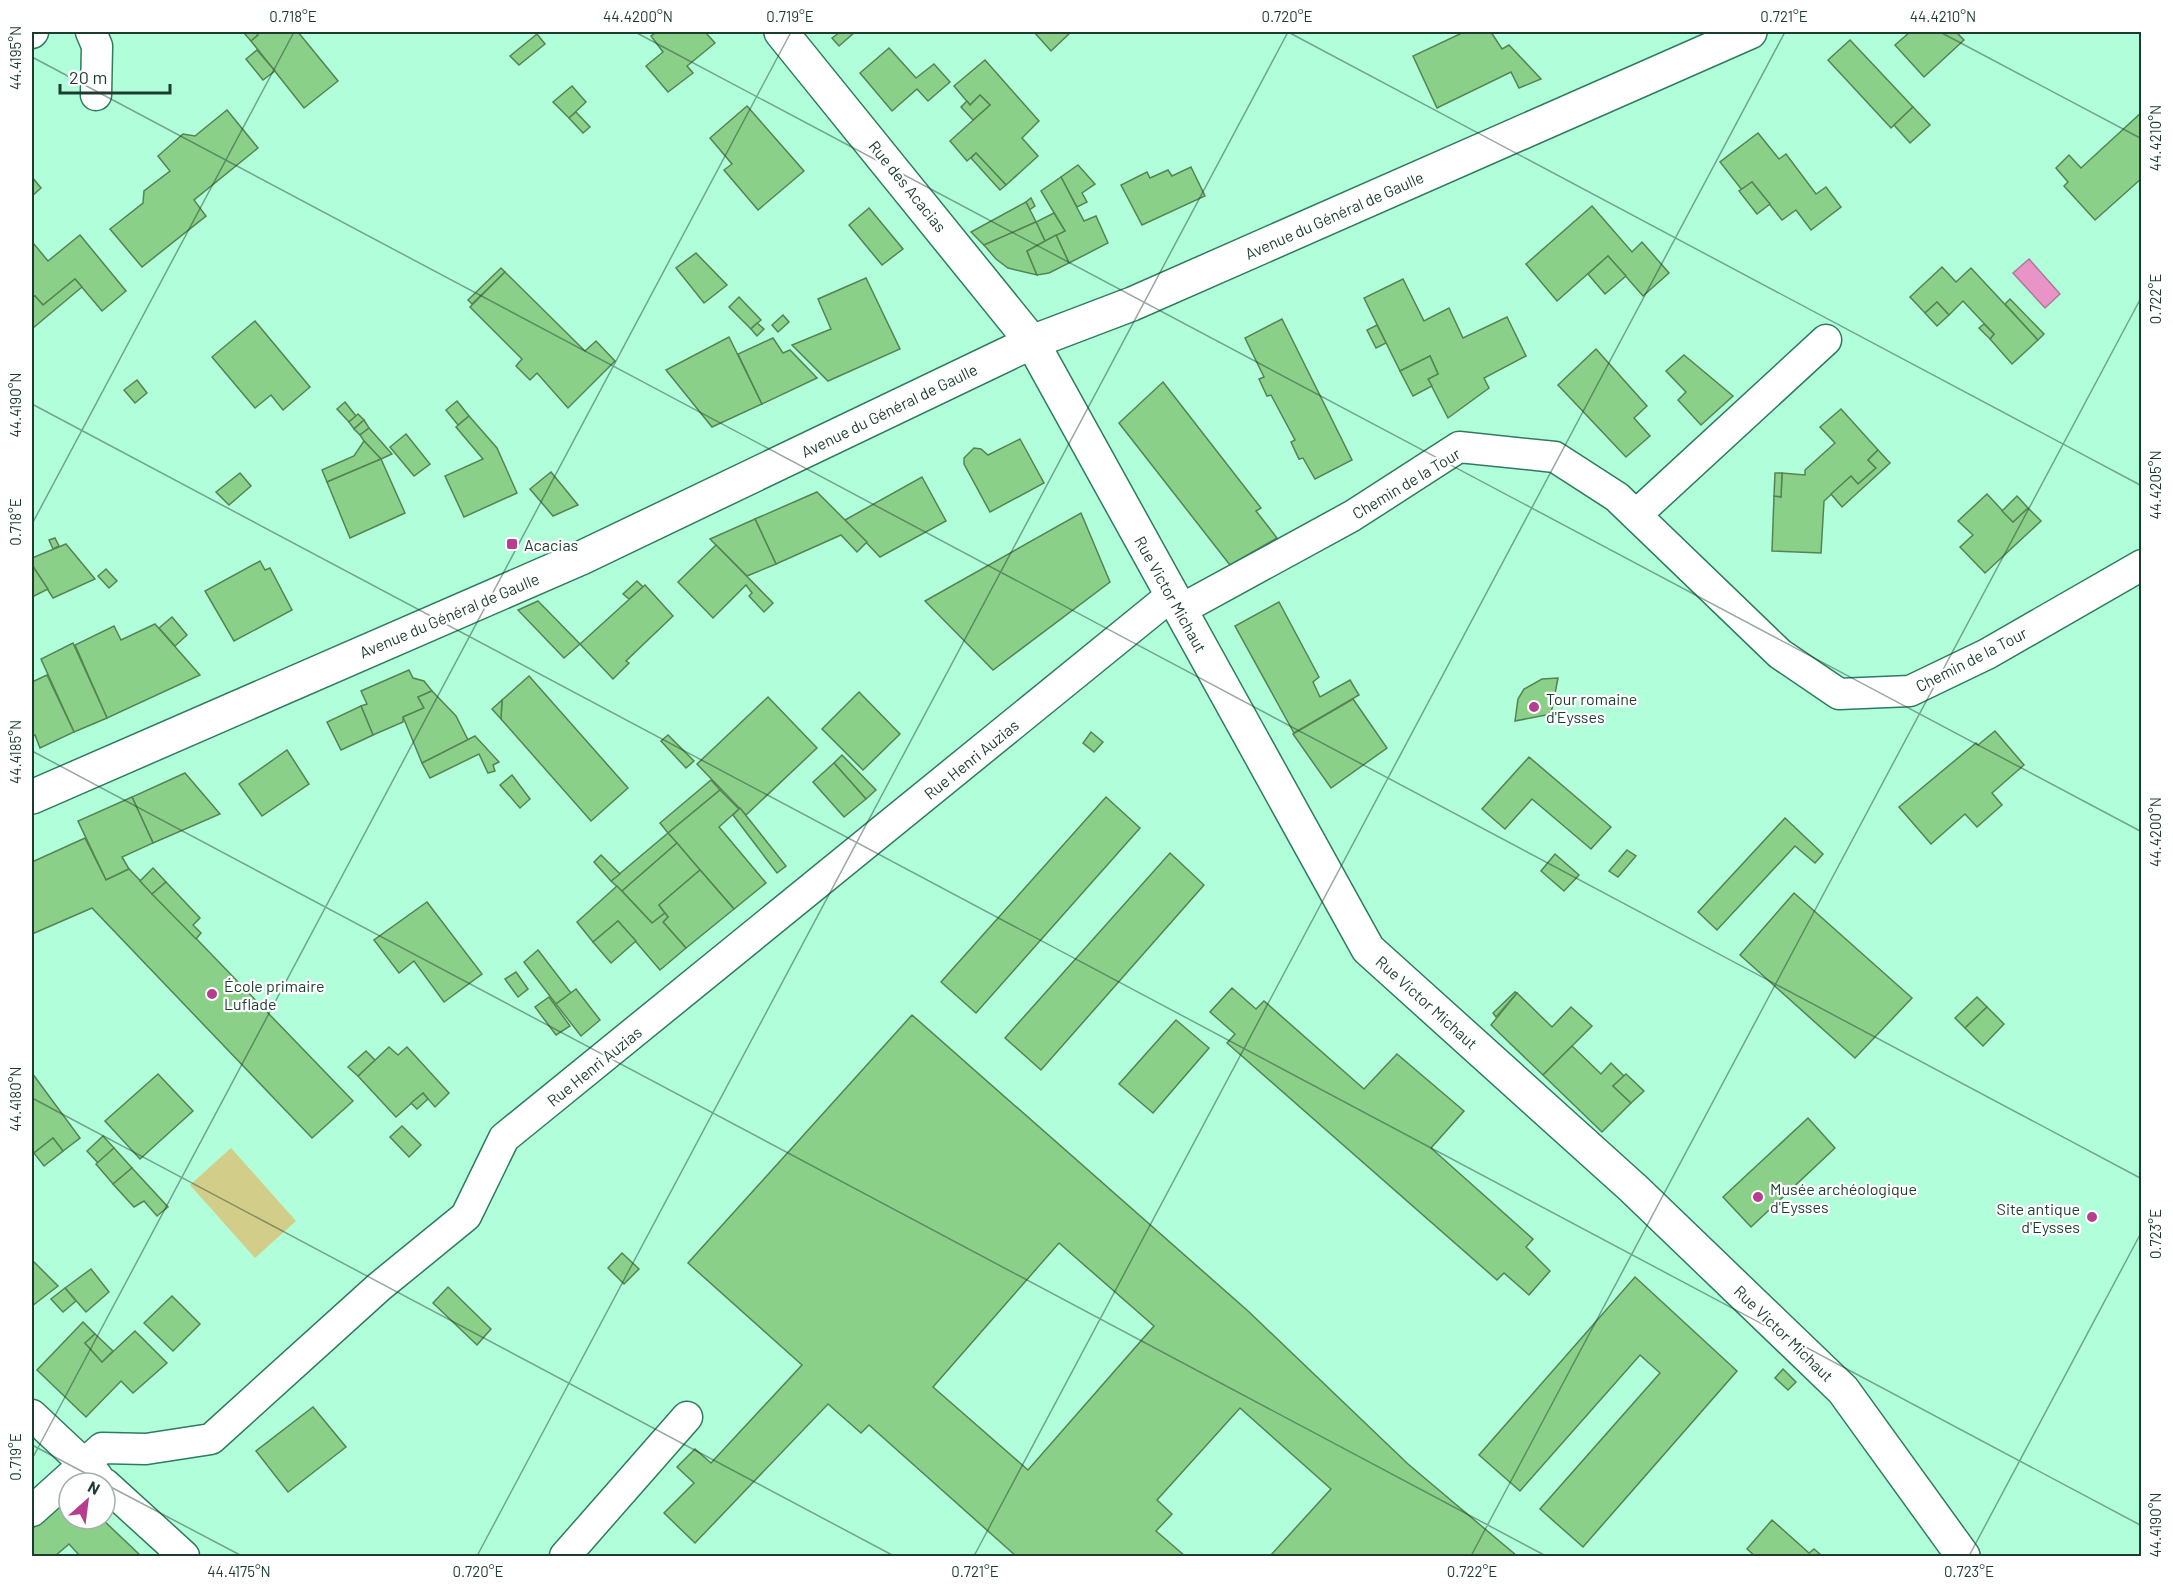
<svg xmlns="http://www.w3.org/2000/svg" width="2173" height="1588" viewBox="0 0 2173 1588" font-family="Barlow,sans-serif">
<rect width="100%" height="100%" fill="#b1feda"/>
<!-- green -->
<path fill="#d3cd8a" d="M231,1148L296,1221L255,1258L190,1185Z"/>
<!-- water -->
<path fill="#e994c7" stroke="#ac7a99" stroke-width="1.5" d="M2029,259L2060,294L2045,308L2013,273Z"/>
<!-- building -->
<g fill="#8bd089" stroke="#548453" stroke-width="1.5" fill-rule="evenodd">
<path d="M243,32H256L258,35L251,41Z"/>
<path d="M256,32H298L338,81L304,108L251,41L258,35Z"/>
<path d="M657,32H705L715,43L687,66L693,73L668,92L646,66L663,52L651,36Z"/>
<path d="M840,32H855L839,46L832,38Z"/>
<path d="M1034,32H1071L1051,51Z"/>
<path d="M1491,32L1502,49L1509,45L1541,79L1519,88L1511,72L1437,108L1413,56L1464,32Z"/>
<path d="M1910,32H1956L1964,40L1924,77L1895,45Z"/>
<path d="M537,34L545,44L519,65L510,56Z"/>
<path d="M1850,40L1913,107L1891,128L1828,60Z"/>
<path d="M889,48L916,78L934,64L950,82L928,101L917,89L892,111L860,73Z"/>
<path d="M257,50L275,71L263,80L246,59Z"/>
<path d="M985,60L1039,121L1022,138L1038,156L1006,185L976,153L967,161L950,141L990,105L980,95L970,105L954,86Z"/>
<path d="M572,86L586,102L569,118L553,102Z"/>
<path d="M980,95L990,105L973,120L961,107L967,101L970,105Z"/>
<path d="M747,106L804,171L758,210L724,170L732,164L710,138Z"/>
<path d="M1913,107L1930,125L1910,143L1894,125Z"/>
<path d="M227,110L258,148L194,200L206,216L142,267L110,229L143,203L144,191L170,171L158,156L183,134L195,136Z"/>
<path d="M576,112L590,127L583,133L569,118Z"/>
<path d="M2142,112V178L2095,220L2064,186L2068,182L2056,168L2069,155L2081,168Z"/>
<path d="M1758,133L1779,159L1786,154L1816,194L1826,187L1841,207L1811,230L1796,210L1782,220L1752,182L1742,190L1720,162Z"/>
<path d="M976,153L1006,185L1000,190L971,158Z"/>
<path d="M1078,165L1095,184L1082,193L1087,202L1077,207L1061,177Z"/>
<path d="M1191,167L1205,196L1142,225L1121,185L1147,172L1150,178L1168,170L1172,176Z"/>
<path d="M32,177L41,188L32,196Z"/>
<path d="M1061,177L1084,221L1096,216L1108,243L1069,263L1056,235L1065,231L1041,191Z"/>
<path d="M1752,182L1770,204L1757,214L1739,191Z"/>
<path d="M1031,198L1035,206L1029,210L1026,202Z"/>
<path d="M1026,202L1036,222L984,245L971,232Z"/>
<path d="M1592,206L1632,252L1642,242L1669,273L1643,296L1608,256L1557,301L1526,264Z"/>
<path d="M869,208L903,249L882,265L849,225Z"/>
<path d="M1054,213L1065,231L1045,241L1036,222Z"/>
<path d="M1036,222L1045,241L1027,251L1037,275L1008,268L996,259L984,245Z"/>
<path d="M80,235L126,291L102,311L75,279L43,305L35,296L32,298V246L34,244L48,261Z"/>
<path d="M1056,235L1069,263L1049,273L1037,275L1027,251Z"/>
<path d="M696,253L727,285L704,303L676,268Z"/>
<path d="M1608,256L1626,276L1605,294L1588,274Z"/>
<path d="M1942,267L1956,282L1971,268L2038,340L2012,364L1990,339L1994,334L1963,301L1949,315L1937,302L1925,313L1910,297Z"/>
<path d="M501,268L505,272L472,304L468,300Z"/>
<path d="M505,272L585,351L596,341L615,361L568,408L537,373L530,380L516,366L522,359L470,307Z"/>
<path d="M866,278L900,349L828,381L792,345L831,329L818,299Z"/>
<path d="M75,279L82,287L33,328L32,298L35,296L43,305Z"/>
<path d="M1403,279L1424,321L1449,308L1463,338L1507,317L1526,356L1484,378L1489,388L1448,418L1428,379L1438,374L1430,356L1400,371L1364,298Z"/>
<path d="M739,297L761,320L751,329L729,307Z"/>
<path d="M2010,299L2044,334L2038,340L2005,304Z"/>
<path d="M1937,302L1949,315L1937,326L1925,313Z"/>
<path d="M783,315L789,322L778,332L772,325Z"/>
<path d="M1282,319L1352,460L1315,479L1303,458L1299,459L1291,442L1295,440L1271,395L1267,396L1259,379L1264,377L1245,338Z"/>
<path d="M255,321L310,387L283,410L271,395L255,408L212,357Z"/>
<path d="M757,323L764,329L757,336L751,329Z"/>
<path d="M1984,324L1994,334L1990,339L1979,328Z"/>
<path d="M1377,325L1386,343L1376,348L1367,330Z"/>
<path d="M729,337L762,404L712,427L666,370Z"/>
<path d="M773,338L783,353L790,350L817,378L762,404L738,354Z"/>
<path d="M1596,349L1647,406L1634,418L1650,436L1626,457L1558,385Z"/>
<path d="M1684,355L1733,396L1701,425L1678,400L1686,392L1666,371Z"/>
<path d="M1430,356L1438,374L1428,379L1432,386L1413,396L1400,371Z"/>
<path d="M137,380L147,393L135,403L124,390Z"/>
<path d="M1163,382L1261,508L1256,511L1277,538L1230,565L1119,423Z"/>
<path d="M457,401L469,416L458,425L446,410Z"/>
<path d="M345,402L356,416L349,422L337,409Z"/>
<path d="M1841,409L1878,450L1868,460L1876,468L1858,484L1851,476L1824,501L1821,553L1772,551L1774,496L1781,497L1782,473L1805,475V470L1835,443L1820,427Z"/>
<path d="M358,414L364,420L354,429L349,422Z"/>
<path d="M469,416L497,448L517,493L464,517L445,476L483,459L456,427Z"/>
<path d="M364,420L369,428L360,435L354,429Z"/>
<path d="M369,428L392,454L381,459L364,441L360,435Z"/>
<path d="M406,434L430,464L414,476L390,447Z"/>
<path d="M1020,439L1044,483L990,512L964,464V458L974,448L981,449L988,455Z"/>
<path d="M364,441L381,459L327,482L322,470L354,456Z"/>
<path d="M1878,450L1890,463L1842,507L1831,494L1851,476L1858,484L1876,468L1868,460Z"/>
<path d="M381,459L405,513L350,538L327,482Z"/>
<path d="M551,472L578,505L553,516L530,489Z"/>
<path d="M240,473L251,486L229,505L216,492Z"/>
<path d="M1775,473H1782L1781,497L1774,496Z"/>
<path d="M922,477L946,521L880,557L845,520Z"/>
<path d="M817,492L867,542L857,552L841,535L776,564L755,519Z"/>
<path d="M1987,494L2013,522L2028,508L2041,521L1985,573L1960,547L1973,535L1958,521Z"/>
<path d="M2017,496L2028,508L2013,522L2002,511Z"/>
<path d="M1081,513L1110,582L993,670L925,601Z"/>
<path d="M755,519L776,564L747,576L710,539Z"/>
<path d="M55,538L59,546L53,549L49,540Z"/>
<path d="M66,544L95,579L53,598L32,565V558Z"/>
<path d="M716,545L773,603L764,612L749,596L752,593L746,585L713,618L678,582Z"/>
<path d="M260,561L265,570L270,568L292,610L234,641L205,591Z"/>
<path d="M32,565L48,589L32,597Z"/>
<path d="M106,569L117,581L109,588L98,576Z"/>
<path d="M637,581L643,587L629,599L623,594Z"/>
<path d="M645,585L673,616L626,661L629,663L613,679L580,644Z"/>
<path d="M538,601L580,644L564,658L518,610Z"/>
<path d="M1279,602L1319,677L1313,682L1320,697L1350,680L1359,695L1294,733L1235,626Z"/>
<path d="M172,617L187,635L175,646L159,628Z"/>
<path d="M155,624L200,675L107,718L75,645L114,626L121,640Z"/>
<path d="M73,643L107,718L74,732L41,659Z"/>
<path d="M409,670L413,678L424,681L432,691L418,697L424,708L403,717V722L373,735L361,706L367,704L361,691Z"/>
<path d="M47,675L74,732L40,748L35,735L32,737V682Z"/>
<path d="M529,676L628,788L591,821L501,719L502,700Z"/>
<path d="M1558,678L1551,714L1515,721L1518,699L1524,689L1542,679Z"/>
<path d="M432,691L456,716L468,740L422,763L403,717L424,708L418,697Z"/>
<path d="M859,692L900,734L863,770L822,729Z"/>
<path d="M768,697L817,748L746,815L697,764Z"/>
<path d="M1353,699L1387,748L1331,788L1293,734Z"/>
<path d="M502,700L501,719L492,709Z"/>
<path d="M361,706L373,735L341,750L327,722Z"/>
<path d="M1995,731L2024,765L1992,793L2002,805L1977,827L1965,814L1931,844L1899,807L1976,743L1978,745Z"/>
<path d="M1091,732L1103,742L1094,752L1083,743Z"/>
<path d="M668,735L694,761L686,768L661,741Z"/>
<path d="M475,736L499,762L493,765L495,771L488,773L479,754L430,778L422,763Z"/>
<path d="M287,750L309,784L262,816L239,784Z"/>
<path d="M842,755L876,790L866,799L834,763Z"/>
<path d="M1529,757L1611,827L1591,849L1532,799L1505,829L1482,809Z"/>
<path d="M834,763L866,799L844,817L813,782Z"/>
<path d="M185,773L220,814L153,843L132,797Z"/>
<path d="M512,775L530,799L520,808L500,785Z"/>
<path d="M711,780L720,790L668,833L660,823Z"/>
<path d="M720,790L739,809L719,827L766,883L734,909L668,833Z"/>
<path d="M132,797L153,843L122,857L129,869L106,880L78,821Z"/>
<path d="M1106,797L1140,828L976,1013L941,982Z"/>
<path d="M740,808L786,866L777,873L733,815Z"/>
<path d="M1785,818L1823,854L1815,863L1795,846L1717,930L1698,912Z"/>
<path d="M668,833L677,843L622,891L611,881Z"/>
<path d="M85,838L106,880L129,869L353,1101L312,1138L92,908L32,934V862Z"/>
<path d="M677,843L700,870L659,905L665,913L652,923L622,891Z"/>
<path d="M1627,850L1636,856L1618,877L1609,871Z"/>
<path d="M1170,853L1204,885L1041,1070L1005,1038Z"/>
<path d="M1555,854L1579,875L1564,891L1541,871Z"/>
<path d="M601,855L620,874L611,881L594,862Z"/>
<path d="M153,868L166,882L152,894L140,881Z"/>
<path d="M700,870L734,909L686,948L663,922L668,917L659,905Z"/>
<path d="M166,882L200,918L193,925L201,933L196,939L152,894Z"/>
<path d="M617,886L652,923L665,913L668,917L663,922L686,948L660,970L618,921L593,942L577,922Z"/>
<path d="M1794,893L1912,998L1855,1058L1740,955Z"/>
<path d="M427,902L482,974L444,1002L414,961L399,973L374,940Z"/>
<path d="M618,921L636,941L611,963L593,942Z"/>
<path d="M538,950L571,993L556,1004L524,962Z"/>
<path d="M516,972L528,989L518,997L505,979Z"/>
<path d="M1232,988L1256,1009L1264,1001L1364,1089L1397,1054L1464,1111L1431,1148L1533,1239L1526,1247L1550,1271L1529,1295L1504,1273L1497,1280L1227,1043L1235,1034L1210,1012Z"/>
<path d="M576,989L600,1020L581,1036L556,1004Z"/>
<path d="M1515,992L1517,993L1496,1017L1493,1013Z"/>
<path d="M1517,993L1552,1027L1571,1007L1592,1026L1543,1075L1491,1025Z"/>
<path d="M549,997L570,1026L556,1035L535,1007Z"/>
<path d="M1977,997L1987,1007L1965,1028L1955,1018Z"/>
<path d="M1987,1007L2004,1024L1983,1046L1965,1028Z"/>
<path d="M912,1015L1248,1311L1408,1464L1517,1556H1270L1331,1489L1240,1408L1157,1500L1172,1514L1156,1531L1185,1556H1016L869,1425L861,1433L828,1404L695,1543L664,1513L694,1483L677,1467L695,1449L711,1463L802,1365L688,1263ZM1059,1243L1154,1326L1028,1470L933,1387Z"/>
<path d="M1176,1020L1209,1048L1153,1113L1119,1084Z"/>
<path d="M1572,1046L1601,1074L1611,1063L1624,1076L1613,1086L1631,1103L1602,1132L1543,1075Z"/>
<path d="M389,1047L398,1055L407,1047L449,1093L435,1107L423,1093L396,1117L358,1076Z"/>
<path d="M366,1051L375,1060L358,1076L348,1067Z"/>
<path d="M32,1073L80,1138L63,1151L53,1138L34,1153L32,1149Z"/>
<path d="M158,1074L193,1111L140,1159L105,1121Z"/>
<path d="M1626,1074L1644,1091L1631,1103L1613,1086Z"/>
<path d="M423,1093L428,1099L417,1109L411,1103Z"/>
<path d="M1808,1118L1835,1148L1751,1227L1723,1197Z"/>
<path d="M402,1126L421,1145L409,1157L390,1137Z"/>
<path d="M103,1136L114,1148L98,1163L87,1151Z"/>
<path d="M53,1138L63,1151L44,1166L34,1153Z"/>
<path d="M114,1148L132,1168L113,1184L96,1164Z"/>
<path d="M132,1168L168,1207L157,1216L144,1201L134,1207L113,1184Z"/>
<path d="M622,1253L639,1269L624,1284L608,1268Z"/>
<path d="M32,1260L58,1286L32,1306Z"/>
<path d="M91,1269L109,1292L86,1312L65,1288Z"/>
<path d="M1635,1277L1737,1371L1583,1547L1540,1509L1660,1373L1640,1355L1520,1491L1479,1455Z"/>
<path d="M448,1287L491,1329L477,1345L433,1303Z"/>
<path d="M65,1288L76,1301L63,1312L51,1299Z"/>
<path d="M172,1296L200,1324L173,1351L144,1323Z"/>
<path d="M83,1322L95,1334L85,1343L102,1362L135,1331L167,1363L133,1393L121,1381L86,1417L37,1370Z"/>
<path d="M95,1334L113,1351L102,1362L85,1343Z"/>
<path d="M1783,1369L1796,1382L1788,1390L1775,1378Z"/>
<path d="M313,1407L346,1447L288,1492L256,1451Z"/>
<path d="M69,1495V1519H102L141,1556H80L69,1544L55,1556H32V1529Z"/>
<path d="M1772,1520L1809,1553L1814,1549L1821,1555L1755,1556L1747,1549Z"/>
</g>
<g fill="none" stroke-linecap="round" stroke-linejoin="round">
<!-- street casing -->
<g stroke="#2e7c5d" stroke-width="33">
<g id="street">
<path d="M91,32L97,46L96,95"/>
<path d="M32,33L33,32"/>
<path d="M1636,515L1826,340"/>
<path d="M1180,610L1352,516L1459,447L1555,457L1617,497L1780,654L1839,694L1910,691L1987,654L2142,565"/>
<path d="M32,1415L97,1476"/>
<path d="M105,1484L184,1556"/>
<path d="M32,1511L102,1448L146,1449L211,1439L379,1287L466,1216L504,1138L1172,595"/>
<path d="M565,1556L687,1417"/>
</g>
</g>
<!-- secondary casing -->
<g stroke="#2e7c5d" stroke-width="36">
<g id="secondary">
<path d="M781,32L1032,342L1368,949L1633,1188L1843,1390L1963,1556"/>
<path d="M32,797L581,558L1032,342L1132,304L1750,32"/>
</g>
</g>
<!-- street -->
<use href="#street" stroke="#fff" stroke-width="30"/>
<!-- secondary -->
<use href="#secondary" stroke="#fff" stroke-width="33"/>
</g>
<!-- ticks -->
<path fill="none" stroke="#1c3c2e" stroke-width="1.5" stroke-opacity="0.45" d="M635,32L2142,832M1288,32L2142,486M1940,32L2142,139M32,57L2142,1179M32,404L2142,1526M32,524L294,32M32,751L1546,1556M32,1098L894,1556M32,1445L104,1483M32,1459L791,32M105,1484L242,1556M477,1556L1288,32M974,1556L1785,32M1471,1556L2142,296M1969,1556L2142,1231"/>
<!-- markers -->
<g fill="#b83d8e" stroke="#fff" stroke-width="2">
<rect x="506" y="538" width="12" height="12" rx="3"/>
<circle cx="1534" cy="707" r="6"/>
<circle cx="212" cy="994" r="6"/>
<circle cx="1758" cy="1197" r="6"/>
<circle cx="2092" cy="1217" r="6"/>
</g>
<g text-anchor="middle" dominant-baseline="central" stroke-width="4.5" stroke-linejoin="round" paint-order="stroke">
<!-- street labels -->
<g font-size="16" fill="#1c3c2e" stroke="#fff">
<text transform="translate(908 186) rotate(51)">Rue des Acacias</text>
<text transform="translate(1334 215) rotate(-24)">Avenue du Général de Gaulle</text>
<text transform="translate(889 410) rotate(-26)">Avenue du Général de Gaulle</text>
<text transform="translate(1406 483) rotate(-31)">Chemin de la Tour</text>
<text transform="translate(1171 594) rotate(61)">Rue Victor Michaut</text>
<text transform="translate(449 615) rotate(-23)">Avenue du Général de Gaulle</text>
<text transform="translate(1971 659) rotate(-27)">Chemin de la Tour</text>
<text transform="translate(971 759) rotate(-39)">Rue Henri Auzias</text>
<text transform="translate(1427 1002) rotate(42)">Rue Victor Michaut</text>
<text transform="translate(594 1066) rotate(-39)">Rue Henri Auzias</text>
<text transform="translate(1784 1333) rotate(44)">Rue Victor Michaut</text>
</g>
<!-- poi labels -->
<g font-size="16" fill="#1c3c2e" stroke="#fff" text-anchor="start">
<text x="524" y="544">Acacias</text>
<text x="1546" y="698">Tour romaine<tspan x="1546" dy="18">d'Eysses</tspan></text>
<text x="224" y="985">École primaire<tspan x="224" dy="18">Luflade</tspan></text>
<text x="1770" y="1188">Musée archéologique<tspan x="1770" dy="18">d'Eysses</tspan></text>
<text x="2080" y="1208" text-anchor="end">Site antique<tspan x="2080" dy="18">d'Eysses</tspan></text>
</g>
</g>
<!-- border -->
<rect width="2173" height="1588" fill="none" stroke="#ffffff" stroke-width="66"/>
<!-- north arrow -->
<g transform="translate(87 1501) rotate(28)"><circle r="28" fill="#ffffff" stroke="#a4b1ab" stroke-width="1.5"/>
<path d="M0-4.5L10 22L0 15L-10 22Z" fill="#b83d8e"/>
<text y="-9" font-size="16" font-weight="bold" text-anchor="middle" fill="#1c3c2e">N</text>
</g>
<!-- scale -->
<path d="M60 84v9h110v-9" fill="none" stroke="#1c3c2e" stroke-width="3"/>
<text x="69" y="84" font-size="18" fill="#1c3c2e" stroke="#ffffff" stroke-width="4.5" paint-order="stroke">20 m</text>
<rect x="33" y="33" width="2107" height="1522" fill="none" stroke="#1c3c2e" stroke-width="2"/>
<g font-size="15" text-anchor="middle" fill="#1c3c2e">
<text x="293" y="22">0.718°E</text>
<text x="638" y="22">44.4200°N</text>
<text x="790" y="22">0.719°E</text>
<text x="1287" y="22">0.720°E</text>
<text x="1784" y="22">0.721°E</text>
<text x="1943" y="22">44.4210°N</text>
<text transform="translate(16 58) rotate(-90)" y="5">44.4195°N</text>
<text transform="translate(2156 138) rotate(-90)" y="5">44.4210°N</text>
<text transform="translate(2156 299) rotate(-90)" y="5">0.722°E</text>
<text transform="translate(16 405) rotate(-90)" y="5">44.4190°N</text>
<text transform="translate(2156 485) rotate(-90)" y="5">44.4205°N</text>
<text transform="translate(16 522) rotate(-90)" y="5">0.718°E</text>
<text transform="translate(16 752) rotate(-90)" y="5">44.4185°N</text>
<text transform="translate(2156 832) rotate(-90)" y="5">44.4200°N</text>
<text transform="translate(16 1099) rotate(-90)" y="5">44.4180°N</text>
<text transform="translate(2156 1234) rotate(-90)" y="5">0.723°E</text>
<text transform="translate(16 1457) rotate(-90)" y="5">0.719°E</text>
<text transform="translate(2156 1525) rotate(-90)" y="5">44.4190°N</text>
<text x="239" y="1577">44.4175°N</text>
<text x="478" y="1577">0.720°E</text>
<text x="975" y="1577">0.721°E</text>
<text x="1472" y="1577">0.722°E</text>
<text x="1969" y="1577">0.723°E</text>
</g>
</svg>
